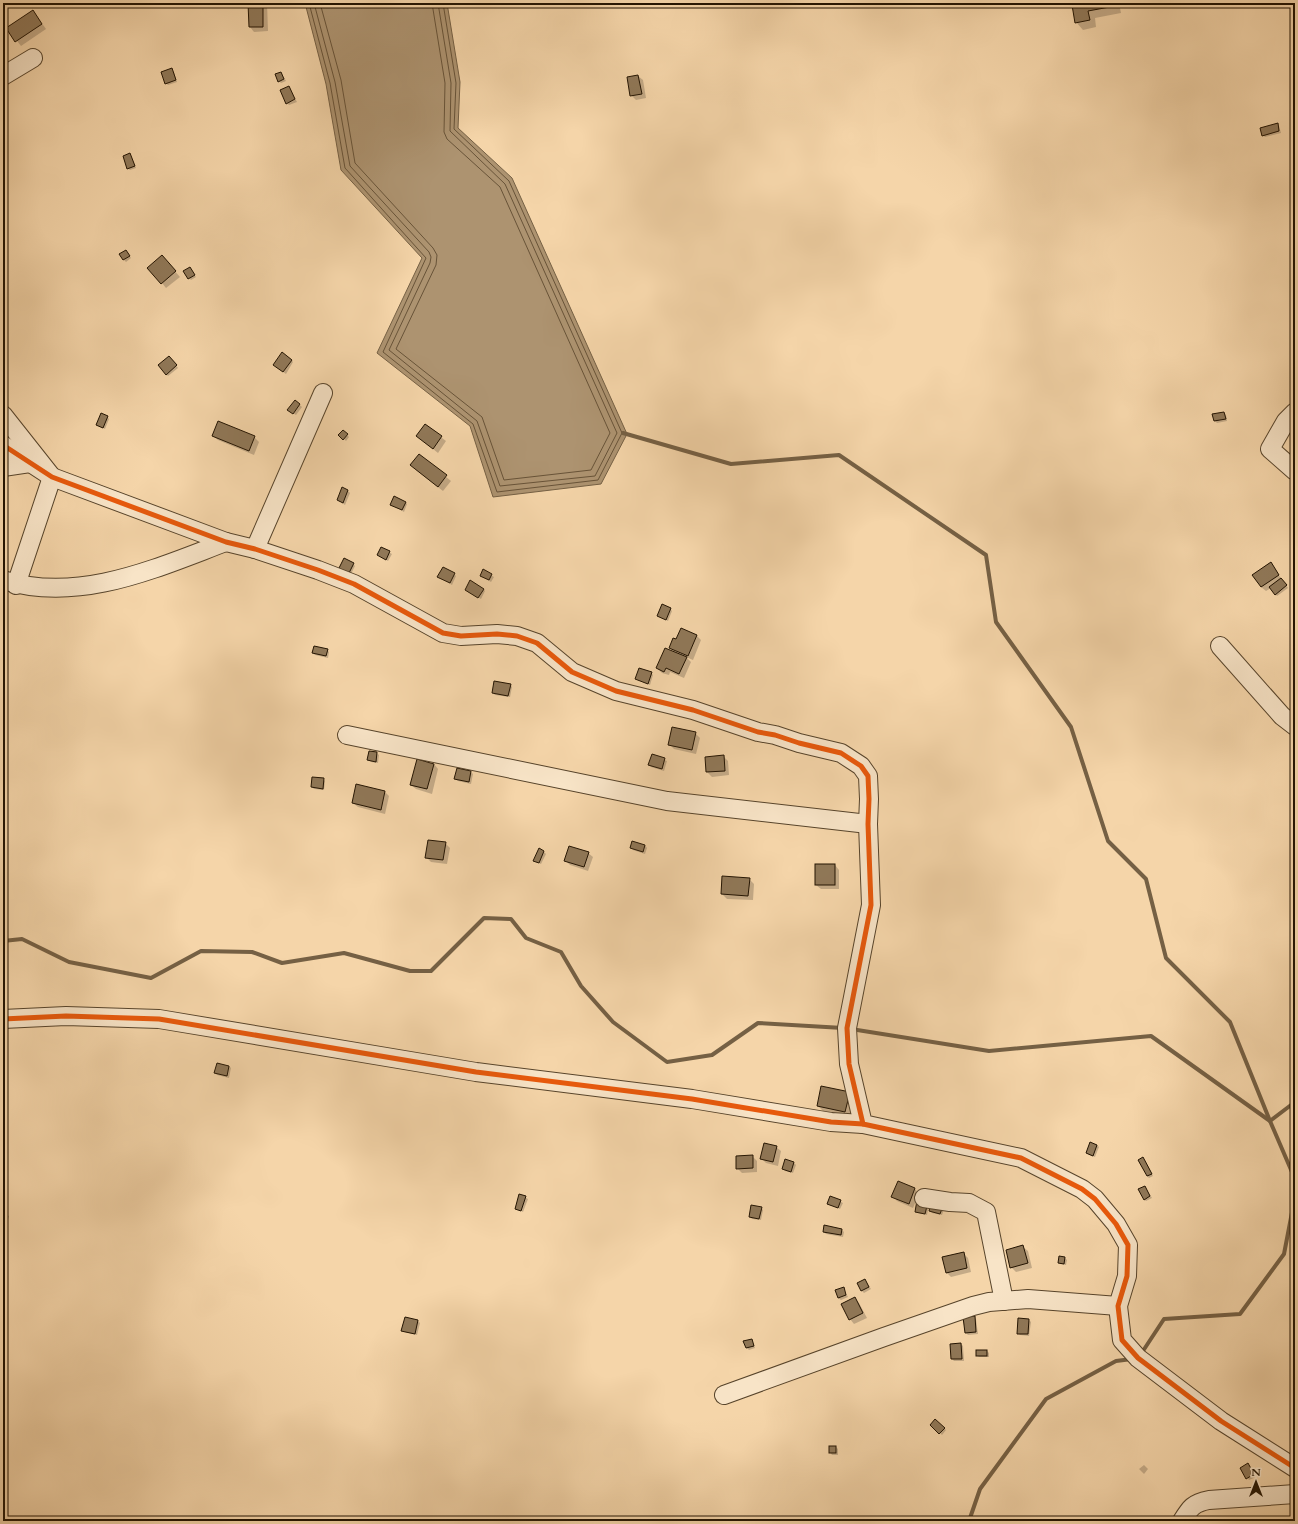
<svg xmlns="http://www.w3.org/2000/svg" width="1298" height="1524" viewBox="0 0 1298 1524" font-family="Cardo,serif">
<rect width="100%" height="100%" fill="#f5d5a9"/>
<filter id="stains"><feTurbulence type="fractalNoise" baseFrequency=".005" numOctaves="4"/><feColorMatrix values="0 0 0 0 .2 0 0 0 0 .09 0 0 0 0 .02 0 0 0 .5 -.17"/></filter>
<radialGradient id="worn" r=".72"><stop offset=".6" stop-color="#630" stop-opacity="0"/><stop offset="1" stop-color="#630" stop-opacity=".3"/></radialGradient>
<!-- water -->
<path fill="#ad9370" stroke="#756044" d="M305,3H447L460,82L458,128L512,178L627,434L601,484L493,497L470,426L377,353L422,258L341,170L326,84Z"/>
<!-- shadow -->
<g fill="#0003">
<path d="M249,3H267L268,31L254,32L250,27Z"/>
<path d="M1083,3H1119L1121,13L1095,18L1096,27L1083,30L1076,22Z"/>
<path d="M33,11L46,29L21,46L7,28Z"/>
<path d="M172,70L174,72L177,82L168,85L166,83Z"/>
<path d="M281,73L286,81L281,83L279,81Z"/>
<path d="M638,76L643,80L646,98L636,100L631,95Z"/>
<path d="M289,87L297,102L289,105L287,103Z"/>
<path d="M1277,124L1279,126L1281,133L1265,137L1263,135Z"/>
<path d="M130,155L136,168L130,170L128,168Z"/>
<path d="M128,254L131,258L126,262L124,260Z"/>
<path d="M166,261L180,277L166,288L162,283Z"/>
<path d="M191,271L196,277L191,280L189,278Z"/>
<path d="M171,359L178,368L168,376L166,374Z"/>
<path d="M291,360L293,362L286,374L276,367Z"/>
<path d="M295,401L302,407L296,415L291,412Z"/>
<path d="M1224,413L1226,415L1227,421L1217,423L1215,421Z"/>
<path d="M107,417L109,419L105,429L97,425Z"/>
<path d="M425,425L446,441L438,453L417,436Z"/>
<path d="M343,431L349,437L346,441L340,435Z"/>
<path d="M213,436L254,437L259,442L254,455L218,440Z"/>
<path d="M419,455L451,481L443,491L416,470Z"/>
<path d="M348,491L350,493L345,505L338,500Z"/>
<path d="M405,502L407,504L404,512L392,505Z"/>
<path d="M381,548L392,554L388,561L378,555Z"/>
<path d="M353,564L355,566L350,576L341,572Z"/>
<path d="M1271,564L1288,588L1277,596L1271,588L1266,591L1261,587Z"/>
<path d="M483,571L494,577L491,582L481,576Z"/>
<path d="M454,574L456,576L452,585L439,577Z"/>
<path d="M3,584L9,588L3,601Z"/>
<path d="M483,589L485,591L481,599L468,592Z"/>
<path d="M670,609L672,611L668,621L658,616Z"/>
<path d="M696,635L701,640L693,660L686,657L691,662L684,678L670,672L669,675L662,673L657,668L675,653L670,648L676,640Z"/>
<path d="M327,650L329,652L328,658L315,655L313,653Z"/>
<path d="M651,673L653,675L650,685L636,679Z"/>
<path d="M510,685L512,687L510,697L495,695L493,693Z"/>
<path d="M695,733L700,738L696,754L674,749L669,744Z"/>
<path d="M377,753L379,755L378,763L371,762L369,760Z"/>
<path d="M652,755L667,761L664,771L651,767L649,765Z"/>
<path d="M723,756L728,761L729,775L712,777L707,772L706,758Z"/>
<path d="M434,764L438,769L432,794L416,789L411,785Z"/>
<path d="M471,772L473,774L471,784L458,781L455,779Z"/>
<path d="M323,779L325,781L324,790L314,789L312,787Z"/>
<path d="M385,792L389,796L385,814L358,807L353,803Z"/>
<path d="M445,843L450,848L447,864L431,862L426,857Z"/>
<path d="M645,845L647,848L645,854L633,850L631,848Z"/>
<path d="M544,852L546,854L541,864L536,862L534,860Z"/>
<path d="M588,853L593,857L588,871L570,865L565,860Z"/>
<path d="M835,865L839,870V889H821L816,885Z"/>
<path d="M749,879L754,884L753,900L727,899L722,894Z"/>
<path d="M229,1066L231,1068L229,1078L217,1075L215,1073Z"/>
<path d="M854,1098L850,1116L823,1111L818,1106Z"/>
<path d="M1097,1145L1099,1147L1095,1157L1089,1155L1087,1153Z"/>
<path d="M776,1147L781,1151L778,1166L766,1163L761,1158Z"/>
<path d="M752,1156L757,1161V1172L742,1173L737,1168Z"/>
<path d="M1145,1160L1153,1176L1149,1178L1147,1176Z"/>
<path d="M794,1163L796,1165L793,1173L785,1171L783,1169Z"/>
<path d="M1145,1187L1152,1198L1146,1201L1144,1199Z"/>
<path d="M915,1189L919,1194L913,1208L897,1201L893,1196Z"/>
<path d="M520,1195L528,1199L523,1212L516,1208Z"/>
<path d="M831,1197L843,1203L840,1209L828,1203Z"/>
<path d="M929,1205L927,1215L918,1213L916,1211Z"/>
<path d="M761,1208L763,1210L761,1220L752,1219L750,1217Z"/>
<path d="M944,1209L942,1215L932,1213L930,1211Z"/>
<path d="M3,1213L9,1216L6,1226L3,1225Z"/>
<path d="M841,1229L844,1232L843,1237L826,1234L824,1232Z"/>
<path d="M1023,1247L1028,1251L1032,1268L1016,1272L1011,1267Z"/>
<path d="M963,1253L968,1258L971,1272L951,1277L946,1272Z"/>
<path d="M1065,1258L1067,1260L1066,1265L1061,1264L1059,1262Z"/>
<path d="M865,1280L871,1289L864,1293L862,1291Z"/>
<path d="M843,1288L848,1297L841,1300L838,1298Z"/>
<path d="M855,1298L859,1303L867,1318L854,1324L850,1319Z"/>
<path d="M974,1317L976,1319L978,1334L968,1335L966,1333Z"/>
<path d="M1029,1320L1031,1322L1029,1336L1020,1335L1018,1333Z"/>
<path d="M418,1321L420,1323L417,1335L404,1332L402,1330Z"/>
<path d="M752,1340L755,1348L749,1350L747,1348Z"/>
<path d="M961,1344L963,1346L964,1361H954L952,1359Z"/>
<path d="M987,1351L989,1353V1357H979L977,1355Z"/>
<path d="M936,1421L946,1430L942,1435L932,1425Z"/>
<path d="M830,1447H836L838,1449V1455H832L830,1452Z"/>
<path d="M1248,1464L1256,1477L1249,1480L1241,1468Z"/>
<path d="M1144,1465L1148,1469L1144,1474L1139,1469Z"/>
</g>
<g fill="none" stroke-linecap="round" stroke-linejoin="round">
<!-- shore -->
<g stroke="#685338" stroke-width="1">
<path d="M309,3L330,83L345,168L426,258L383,352L473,424L497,492L598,480L622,433L509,181L454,129L456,83L443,3"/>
<path d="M314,3L335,82L350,166L429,252L431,257L430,263L389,350L477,421L500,486L595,476L617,433L505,184L450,131L451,83L438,3"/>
<path d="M320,3L341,80L355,163L433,248L437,255L436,265L396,349L482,417L504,480L591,470L610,433L500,187L447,139L444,132L445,83L432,3"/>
</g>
<!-- stream -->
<g stroke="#756044" stroke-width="4">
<path d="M623,433L731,464L839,455L986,555L996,622L1071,727L1108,841L1146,879L1166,958L1230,1022L1270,1121L1295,1179"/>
<path d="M3,941L22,939L69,962L151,978L201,951L252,952L282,963L344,953L410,971H431L484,918L511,919L526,938L561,952L581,986L613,1022L667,1062L712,1055L758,1023L843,1028"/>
<path d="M851,1029L989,1051L1151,1036L1270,1121L1295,1102"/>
<path d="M1141,1354L1164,1319L1240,1314L1284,1254L1295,1197"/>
<path d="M969,1521L980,1489L1046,1399L1116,1361L1132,1359"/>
</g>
</g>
<!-- building -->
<g fill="#907858" stroke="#221301">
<path d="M248,3H263V27H249Z"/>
<path d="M1082,3H1114L1115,6L1088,11L1090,20L1075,23L1072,5Z"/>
<path d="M33,10L42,24L15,42L6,28Z"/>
<path d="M172,68L176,80L165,84L161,72Z"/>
<path d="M281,72L284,79L278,82L275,74Z"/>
<path d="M638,75L642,94L630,96L627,77Z"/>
<path d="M289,86L295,99L286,104L280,90Z"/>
<path d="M1278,123L1279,131L1262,136L1260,128Z"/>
<path d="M130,153L135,166L127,169L123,156Z"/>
<path d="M126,250L130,256L123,260L119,254Z"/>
<path d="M162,255L176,271L161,284L147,268Z"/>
<path d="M190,267L195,275L188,279L183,271Z"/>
<path d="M282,352L292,360L283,372L273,365Z"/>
<path d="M169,356L177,365L166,375L158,365Z"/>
<path d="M295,400L300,404L293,414L287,410Z"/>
<path d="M1224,412L1226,419L1214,421L1212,414Z"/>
<path d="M101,413L108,416L103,428L96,425Z"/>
<path d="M218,421L255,436L249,451L212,436Z"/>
<path d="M425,424L442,436L433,449L416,436Z"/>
<path d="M343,430L348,434L343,440L338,435Z"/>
<path d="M419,454L447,475L438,487L410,465Z"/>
<path d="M342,487L348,490L343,503L337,500Z"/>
<path d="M394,496L406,502L402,510L390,505Z"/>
<path d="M381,547L390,551L386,560L377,555Z"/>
<path d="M344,558L354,563L348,575L338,570Z"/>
<path d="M1271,562L1279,575L1261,587L1252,575Z"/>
<path d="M443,567L455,573L450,583L437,577Z"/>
<path d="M483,569L492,574L489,580L480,576Z"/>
<path d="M1281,578L1287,585L1275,595L1269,587Z"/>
<path d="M470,580L484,589L478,598L465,590Z"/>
<path d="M662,604L671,608L666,620L657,616Z"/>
<path d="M681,628L697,635L688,656L669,648L673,638L676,639Z"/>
<path d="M314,646L328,649L326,656L312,653Z"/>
<path d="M665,648L687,657L679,674L666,668L664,672L656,668Z"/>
<path d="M639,668L652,672L648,684L635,679Z"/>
<path d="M494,681L511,684L508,696L492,693Z"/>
<path d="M672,727L696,732L692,750L668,745Z"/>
<path d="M369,751L377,752L376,762L367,760Z"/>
<path d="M652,754L665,758L662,769L648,765Z"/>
<path d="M724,755L725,771L706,772L705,757Z"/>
<path d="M417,759L434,764L427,789L410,785Z"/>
<path d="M457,768L471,771L469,782L454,779Z"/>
<path d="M312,777L324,778L323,789L311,787Z"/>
<path d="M356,784L385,791L381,810L352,803Z"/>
<path d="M428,840L446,842L443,860L425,858Z"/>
<path d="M632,841L645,845L643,852L630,848Z"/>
<path d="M569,846L589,852L584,867L564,861Z"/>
<path d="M539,848L544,851L539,863L533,861Z"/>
<rect x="815" y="864" width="20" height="21"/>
<path d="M722,876L750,878L748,896L721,894Z"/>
<path d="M217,1063L229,1066L227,1076L214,1073Z"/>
<path d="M821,1086L850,1092L845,1112L817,1106Z"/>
<path d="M1090,1142L1097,1145L1093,1156L1086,1153Z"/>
<path d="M764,1143L777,1146L773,1162L760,1159Z"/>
<path d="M753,1155V1168L736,1169V1156Z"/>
<path d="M1143,1157L1152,1174L1147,1176L1138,1160Z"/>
<path d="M785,1159L794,1162L791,1172L782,1169Z"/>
<path d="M898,1181L915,1188L909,1204L891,1197Z"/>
<path d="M1145,1186L1150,1196L1144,1200L1138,1189Z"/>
<path d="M519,1194L526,1196L521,1211L515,1209Z"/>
<path d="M830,1196L841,1200L838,1208L827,1204Z"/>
<path d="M917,1200L928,1202L925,1214L915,1212Z"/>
<path d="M931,1203L943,1206L940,1214L929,1211Z"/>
<path d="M751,1205L762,1207L759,1219L749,1217Z"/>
<path d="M824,1225L842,1229L841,1235L823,1232Z"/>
<path d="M1023,1245L1028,1263L1010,1268L1006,1250Z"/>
<path d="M964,1252L967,1268L946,1273L942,1257Z"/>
<path d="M1059,1256L1065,1257L1064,1264L1058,1263Z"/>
<path d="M865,1279L869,1287L861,1291L857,1283Z"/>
<path d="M844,1287L846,1295L838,1298L835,1290Z"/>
<path d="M855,1297L863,1313L849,1320L841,1304Z"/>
<path d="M975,1316L976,1332L965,1333L963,1317Z"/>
<path d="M405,1317L418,1320L415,1334L401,1331Z"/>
<path d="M1018,1318L1029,1319L1028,1334H1017Z"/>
<path d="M752,1339L754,1346L746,1348L743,1341Z"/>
<path d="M961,1343L962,1359H951L950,1344Z"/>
<rect x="976" y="1350" width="11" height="6"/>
<path d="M935,1419L945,1428L939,1434L930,1425Z"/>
<rect x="829" y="1446" width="7" height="7"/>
<path d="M1248,1463L1254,1474L1246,1479L1240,1468Z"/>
</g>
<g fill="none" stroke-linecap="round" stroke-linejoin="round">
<!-- minor casing -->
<g stroke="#57442b" stroke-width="20">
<g id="minor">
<path d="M3,76L33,58"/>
<path d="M1295,412L1286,421L1270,449L1295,471"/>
<path d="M3,415L52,477L16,585"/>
<path d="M3,445L52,477L226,542L255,549L318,570L354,584L443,633L461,636L497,634L517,636L537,643L572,672L616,691L693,710L758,732L775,735L799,743L841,753L861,766L868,776L869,799L868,824L871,905L847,1028L849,1064L863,1124L1021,1158L1082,1189L1095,1199L1116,1224L1128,1245L1127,1276L1118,1306L1122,1340L1138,1358L1221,1421L1295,1468"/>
<path d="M3,467L30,463"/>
<path d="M255,549L323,393"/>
<path d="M3,580C79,604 156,568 226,542"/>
<path d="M1220,646L1282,716L1295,726"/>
<path d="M347,735L667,801L868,824"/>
<path d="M3,1019L66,1016L159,1019L476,1072L692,1099L831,1122L863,1124"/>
<path d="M924,1198L950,1202L969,1203L986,1212L1004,1301"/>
<path d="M724,1395L884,1337L973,1306L989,1302L1028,1299L1118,1306"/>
<path d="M1182,1521C1190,1508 1193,1503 1209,1500L1295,1494"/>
</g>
</g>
<!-- minor -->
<use href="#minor" stroke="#f8e4c7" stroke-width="18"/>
<!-- cycleway casing -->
<g stroke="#f8e4c7" stroke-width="8">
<g id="cycleway">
<path d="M3,445L52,477L226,542L255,549L318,570L354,584L443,633L461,636L497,634L517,636L537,643L572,672L616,691L693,710L758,732L775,735L799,743L841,753L861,766L868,776L869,799L868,824L871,905L847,1028L849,1064L863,1124L1021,1158L1082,1189L1095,1199L1116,1224L1128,1245L1127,1276L1118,1306L1122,1340L1138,1358L1221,1421L1295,1468"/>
<path d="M3,1019L66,1016L159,1019L476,1072L692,1099L831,1122L863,1124"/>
</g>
</g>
<!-- cycleway -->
<use href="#cycleway" stroke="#e8590c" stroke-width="5"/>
</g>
<!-- margin -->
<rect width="1298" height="1524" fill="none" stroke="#f5d5a9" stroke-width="16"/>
<rect x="4" y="4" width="1290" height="1516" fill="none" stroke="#221301" stroke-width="2"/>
<rect x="8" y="8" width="1282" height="1508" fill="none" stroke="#221301"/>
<!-- north arrow -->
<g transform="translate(1256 1482)" stroke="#f8e4c7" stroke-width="3" paint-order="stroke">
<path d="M0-3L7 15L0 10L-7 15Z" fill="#221301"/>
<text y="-6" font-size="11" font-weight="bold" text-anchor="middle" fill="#221301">N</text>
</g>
<rect width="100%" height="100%" filter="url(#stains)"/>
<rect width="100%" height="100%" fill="url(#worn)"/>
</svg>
